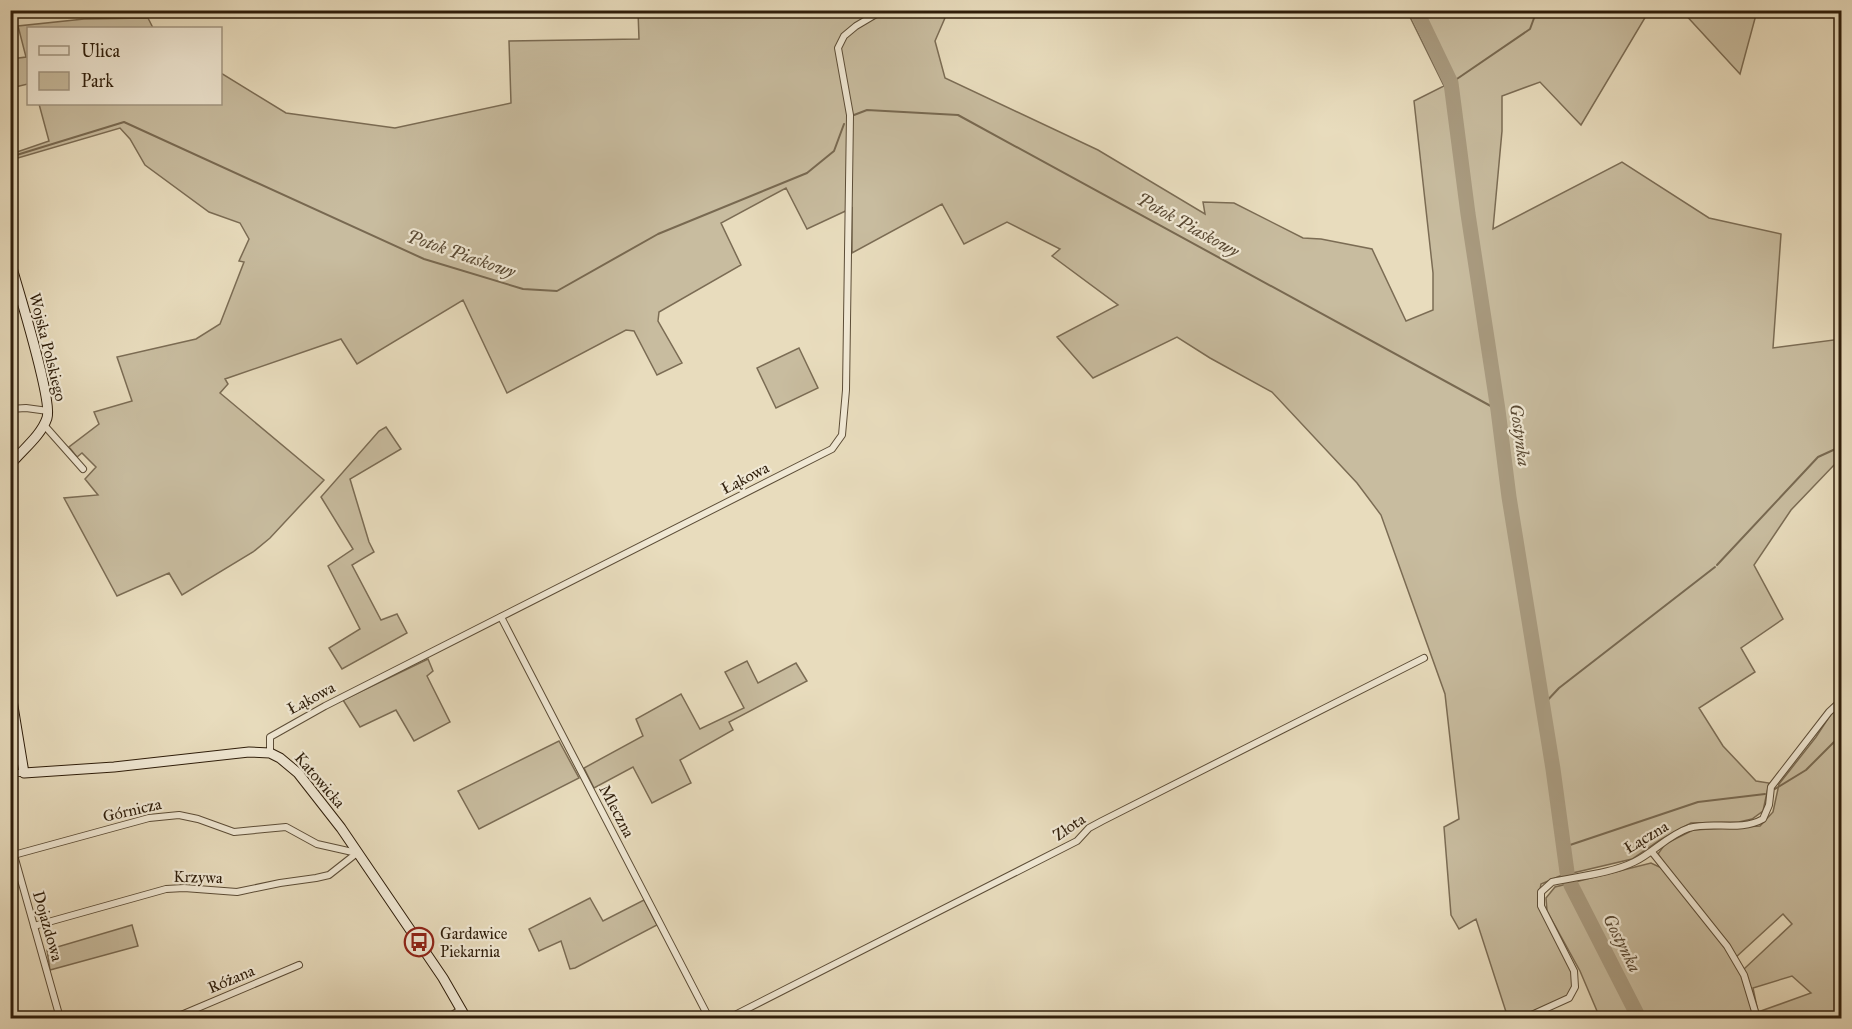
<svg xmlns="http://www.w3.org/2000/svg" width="1852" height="1029" viewBox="0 0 1852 1029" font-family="'IM FELL Great Primer',serif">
<rect width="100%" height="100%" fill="#e8dcbd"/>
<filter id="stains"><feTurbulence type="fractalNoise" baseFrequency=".00333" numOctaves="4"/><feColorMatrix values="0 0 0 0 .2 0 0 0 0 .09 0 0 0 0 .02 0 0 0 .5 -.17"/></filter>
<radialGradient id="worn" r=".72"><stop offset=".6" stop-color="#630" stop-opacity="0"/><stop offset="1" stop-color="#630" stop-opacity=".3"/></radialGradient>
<!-- green -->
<g fill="#c8bc9f" stroke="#7b6c54" stroke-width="1.5" fill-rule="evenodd">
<path d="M638,11H948L935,41L945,78L1098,150L1205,214L1203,202L1234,203L1303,238L1321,239L1372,249L1406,321L1433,310V273L1414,101L1444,86L1407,11H1649L1581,125L1540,82L1502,96V131L1493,229L1622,162L1709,218L1781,234L1773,348L1841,339V461L1834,465L1791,510L1754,565L1783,619L1741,648L1755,672L1699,708L1723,746L1756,781L1769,783L1763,811L1752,819L1739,822L1691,823L1660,840L1632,859L1560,876L1541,884L1538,900L1572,973V989L1566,998L1516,1018H1508L1476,919L1459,929L1451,915L1444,827L1459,819L1445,694L1381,515L1357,483L1272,392L1210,358L1177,337L1093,378L1057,337L1118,305L1052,256L1060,249L1007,222L964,244L942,204L852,253V208L807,229L786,188L721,223L741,265L659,312L658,321L682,363L657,375L634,331L626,330L507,393L463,300L357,364L341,339L225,379L228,384L220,393L324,480L270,538L253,552L182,595L169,573L117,596L64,498L98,495L85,479L96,467L82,453L77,457L69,447L99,424L94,412L132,401L117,357L196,339L220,324L244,262L239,261L249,239L240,223L209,212L145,165L130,139L120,128L11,160V154L49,141L39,104H220L221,73L286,113L395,128L511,103L509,41L639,39Z"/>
<path d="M1682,11H1757L1740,74Z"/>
<path d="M148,18L153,28H28V84L11,88V59L26,57L18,26L84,19Z"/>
<path d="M799,348L818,388L776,408L757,368Z"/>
<path d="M386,427L401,449L350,479L369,542L374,552L352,565L381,620L397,614L407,633L342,669L329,648L360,629L328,566L353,549L321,497L379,431Z"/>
<path d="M428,659L433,671L427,676L450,722L414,741L396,710L360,727L343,700Z"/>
<path d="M747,661L758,683L796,663L807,681L729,722L733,730L680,760L691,783L652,803L633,767L594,788L584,768L643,736L636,719L681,694L700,729L744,708L725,672Z"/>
<path d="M1841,704V1018H1600L1580,971L1547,911L1546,898L1555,887L1651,863L1670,872L1658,854L1665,844L1693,830L1760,826L1773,812L1779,784L1816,737L1833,711ZM1783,914L1792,924L1744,969L1735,958ZM1792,976L1811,993L1758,1012L1753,988Z"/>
<path d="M559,741L579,778L479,829L458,791Z"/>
<path d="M590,898L603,921L644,900L657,925L575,968L570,969L561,941L539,951L529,929Z"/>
<path d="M132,925L138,946L50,970L47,950Z"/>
</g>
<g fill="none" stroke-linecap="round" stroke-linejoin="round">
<!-- stream -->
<g stroke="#786951" stroke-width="2">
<path d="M1451,83L1530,29L1537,10"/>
<path d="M854,115L867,110L958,115L1498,410"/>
<path d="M10,157L124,122L424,259L523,289L557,291L658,234L807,173L834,151L844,124"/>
<path d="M1717,565L1818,457L1842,446"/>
<path d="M1543,705L1559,688L1715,567"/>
<path d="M1775,789L1806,770L1842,734"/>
<path d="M1564,847L1698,802L1765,794"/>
</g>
<!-- river -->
<g stroke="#a99b80" stroke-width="15">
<path d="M1416,10L1451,83L1468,214L1498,410L1509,497L1553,769L1567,872"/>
<path d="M1571,885L1639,1018"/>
</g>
<!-- street casing -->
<g stroke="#5c4d37" stroke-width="8">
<g id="street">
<path d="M10,409L26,408L48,411"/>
<path d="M44,425L83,469"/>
<path d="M501,617L709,1018"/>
<path d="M270,753V737L325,706L832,449L842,435L846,390L850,115L838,48L844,36L856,26L883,10"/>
<path d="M10,773H24"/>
<path d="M10,841L60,1018"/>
<path d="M1652,852L1727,946L1744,975L1757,1018"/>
<path d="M10,856L149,818L179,815L198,819L234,832L286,827L317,844L357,853"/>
<path d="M34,926L166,889L184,888L237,892L280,883L316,878L329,875L357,853"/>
<path d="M174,1018L299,965"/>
<path d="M447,1018L462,1009"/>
<path d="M729,1018L1077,841L1089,828L1102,821L1424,658"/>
<path d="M1525,1018L1569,998L1575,987L1574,971L1541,906V892L1552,882C1578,876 1609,874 1634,862C1653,853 1668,835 1689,828C1713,821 1740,832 1763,819L1769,805L1771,787L1829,712L1842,700"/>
</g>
</g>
<!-- secondary casing -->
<g stroke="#2e1d0a" stroke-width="11">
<g id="secondary">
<path d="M10,261C17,286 53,400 47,418C41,436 22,450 10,465"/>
<path d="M10,688L24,773L114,767L249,752L270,753L280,758L298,773L341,828L443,978L466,1018"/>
</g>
</g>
<!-- street -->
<use href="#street" stroke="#f0e8d4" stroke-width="6"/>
<!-- secondary -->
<use href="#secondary" stroke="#f0e8d4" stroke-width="9"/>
</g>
<!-- icons -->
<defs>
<g id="bus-ring" transform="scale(1.5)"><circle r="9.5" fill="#f0e8d4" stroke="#8f2418" stroke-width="1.5"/><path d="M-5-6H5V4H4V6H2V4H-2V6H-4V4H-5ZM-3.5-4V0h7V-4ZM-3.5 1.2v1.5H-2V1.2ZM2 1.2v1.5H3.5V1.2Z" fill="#8f2418"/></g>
</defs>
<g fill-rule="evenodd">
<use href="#bus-ring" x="419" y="942"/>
</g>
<g text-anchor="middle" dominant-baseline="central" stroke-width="4.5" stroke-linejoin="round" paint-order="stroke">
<!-- street labels -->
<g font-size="16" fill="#2e1d0a" stroke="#f0e8d4">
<text transform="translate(48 347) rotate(76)">Wojska Polskiego</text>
<text transform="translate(745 478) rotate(-27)">Łąkowa</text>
<text transform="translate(311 698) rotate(-28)">Łąkowa</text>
<text transform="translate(320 780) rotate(49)">Katowicka</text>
<text transform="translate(132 810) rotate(-13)">Górnicza</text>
<text transform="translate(617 811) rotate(62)">Mleczna</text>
<text transform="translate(1069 827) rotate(-34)">Złota</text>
<text transform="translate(1646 837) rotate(-31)">Łączna</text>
<text transform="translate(198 877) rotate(2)">Krzywa</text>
<text transform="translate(48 926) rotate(74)">Dojazdowa</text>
<text transform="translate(231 979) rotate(-23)">Różana</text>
</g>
<!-- poi labels -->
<g font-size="16" fill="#2e1d0a" stroke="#f0e8d4" text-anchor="start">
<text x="440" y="933">Gardawice<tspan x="440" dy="18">Piekarnia</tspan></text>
</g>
<!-- water labels -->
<g font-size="18" font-style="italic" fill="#594933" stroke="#f0e8d4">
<text transform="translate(1188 225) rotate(29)">Potok Piaskowy</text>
<text transform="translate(461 254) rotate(19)">Potok Piaskowy</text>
<text transform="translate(1520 435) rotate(82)">Gostynka</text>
<text transform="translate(1622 943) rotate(63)">Gostynka</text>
</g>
</g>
<!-- margin -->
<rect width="1852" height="1029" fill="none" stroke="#e8dcbd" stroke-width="36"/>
<rect x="12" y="12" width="1828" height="1005" fill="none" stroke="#2e1d0a" stroke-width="3"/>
<rect x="18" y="18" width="1816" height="993" fill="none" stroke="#2e1d0a" stroke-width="1.5"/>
<!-- legend -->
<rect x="27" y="27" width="195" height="78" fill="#f0e8d4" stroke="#a29783" stroke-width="1.5"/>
<rect x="39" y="46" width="30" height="9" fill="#f0e8d4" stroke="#a29783" stroke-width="1.5"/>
<text x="81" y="57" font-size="18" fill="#2e1d0a">Ulica</text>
<rect x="39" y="72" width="30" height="18" fill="#c8bc9f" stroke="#a29783" stroke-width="1.5"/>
<text x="81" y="87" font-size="18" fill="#2e1d0a">Park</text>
<rect width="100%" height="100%" filter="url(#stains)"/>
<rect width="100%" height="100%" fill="url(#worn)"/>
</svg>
